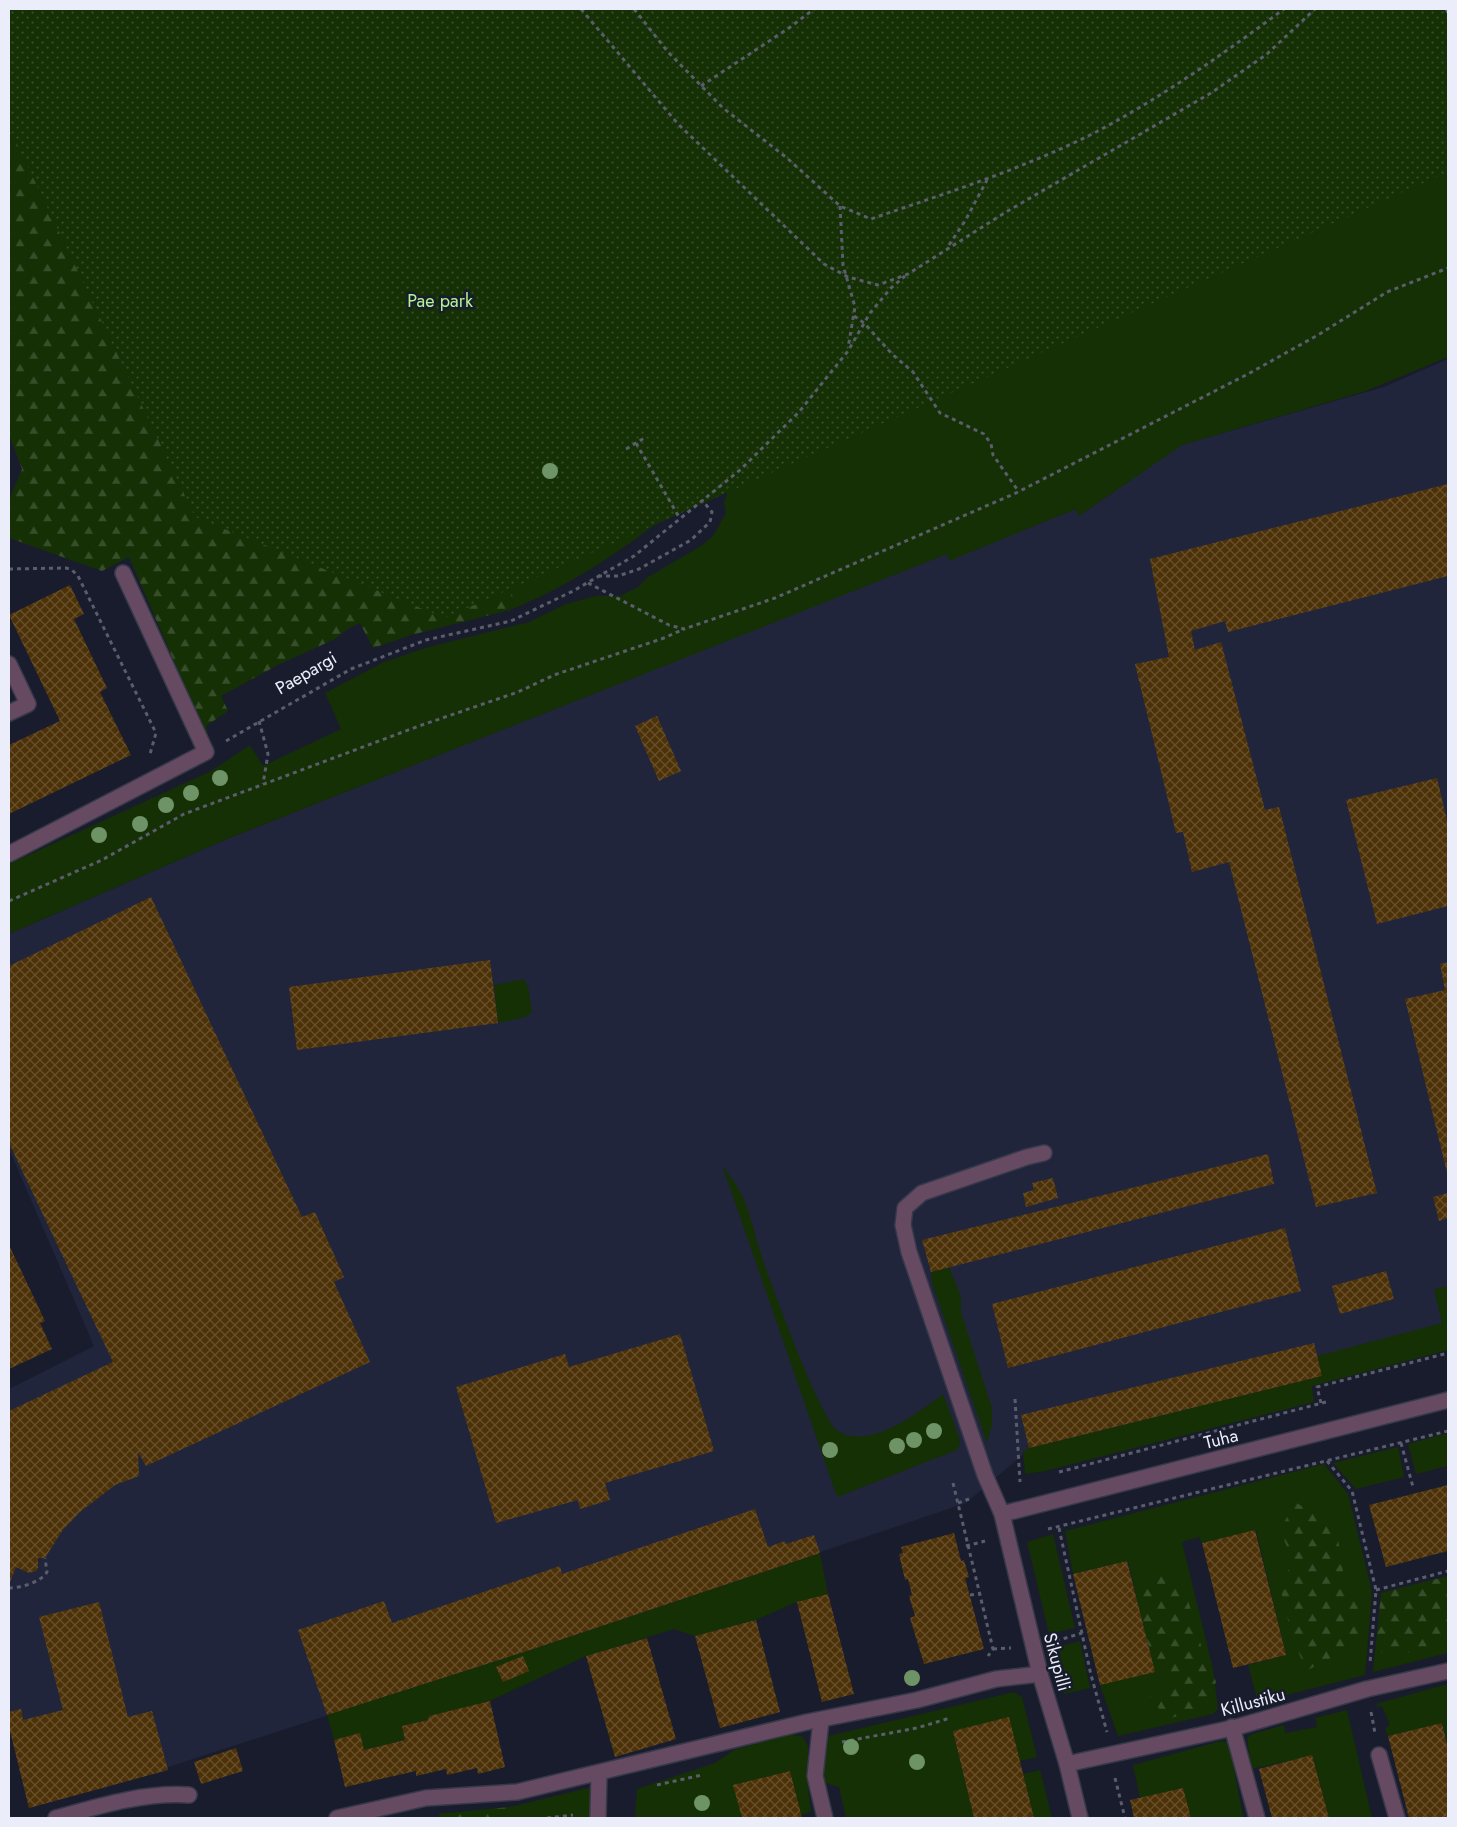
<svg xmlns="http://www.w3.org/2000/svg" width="1457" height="1827" viewBox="0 0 1457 1827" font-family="Jost,sans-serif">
<defs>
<pattern id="forest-firs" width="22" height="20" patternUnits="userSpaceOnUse" patternTransform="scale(1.25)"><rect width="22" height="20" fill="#143004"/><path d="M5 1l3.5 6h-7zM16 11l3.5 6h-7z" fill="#364e2a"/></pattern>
<pattern id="park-dots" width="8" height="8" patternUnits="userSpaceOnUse" patternTransform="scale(1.25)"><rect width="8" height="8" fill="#143004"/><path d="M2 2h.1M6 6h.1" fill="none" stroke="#364e2a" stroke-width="1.8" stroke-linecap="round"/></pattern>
<pattern id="building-cross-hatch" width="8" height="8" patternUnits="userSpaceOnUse" patternTransform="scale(1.25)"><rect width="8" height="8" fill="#4d3208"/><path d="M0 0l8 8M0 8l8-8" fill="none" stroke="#67502d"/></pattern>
</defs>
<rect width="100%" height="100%" fill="#191c2d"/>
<!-- built -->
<path fill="#21253c" d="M1448,359V1344L1027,1451L966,1503L530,1650L168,1767V1770L29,1808L9,1727V1389L94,1346L9,1149V934L227,839L947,553L949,560L1076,509L1079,516L1181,445L1384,387Z"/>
<!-- grass -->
<g fill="#143004">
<path d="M1448,9V357L1366,391L1182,445L1079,516L1076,509L949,561L947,554L227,839L9,934V864L211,771L250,745L263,766L341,729L325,693L382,663L425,648L529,622L566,604L596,596H620L638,587L648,577L701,546L713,536L726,513L724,502L728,491Z"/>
<path d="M668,515C618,553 568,587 510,610L514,602L499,541Z"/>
<path d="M523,979L528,986L532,1012L526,1017L498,1023L494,985Z"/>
<path d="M722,1165C727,1173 735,1181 739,1190C750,1208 754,1234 761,1254C770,1281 820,1419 838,1431C869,1451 919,1412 943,1394L959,1437L960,1444L957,1450L837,1497Z"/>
<path d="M949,1267L961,1296V1312L992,1408V1425L987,1443L932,1283L931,1272Z"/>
<path d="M1448,1286V1350L1312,1386L1314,1402L1045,1471L1025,1474L1023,1451L1029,1448L1322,1376L1317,1356L1442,1323L1434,1289Z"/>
<path d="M1448,1433V1466L1416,1474L1408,1444Z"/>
<path d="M1398,1447L1404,1477L1356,1489L1333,1463Z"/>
<path d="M1324,1464L1348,1494L1370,1583L1372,1593L1365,1675L1259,1702L1257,1699L1248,1665L1286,1655L1256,1530L1202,1543L1199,1537L1182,1542L1213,1669L1218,1709L1213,1714L1118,1736L1100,1685L1154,1671L1128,1561L1073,1574L1065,1531Z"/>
<path d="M1053,1534L1075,1628L1049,1634L1027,1542Z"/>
<path d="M820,1553L828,1594L797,1602L756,1620L695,1636L674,1629L586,1656L490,1701L429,1716L428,1720L402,1726L405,1740L364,1750L360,1734L334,1740L327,1715L530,1650Z"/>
<path d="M1448,1576V1653L1373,1672L1381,1593Z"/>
<path d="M1080,1641L1090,1688L1064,1694L1052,1649Z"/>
<path d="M1448,1684V1749L1442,1723L1388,1736L1385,1728L1390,1725L1382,1706L1375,1707L1379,1703Z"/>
<path d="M1014,1692L1022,1697L1037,1757L1020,1761L1009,1718L953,1731L974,1818H846L839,1787L822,1782L824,1737Z"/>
<path d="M1347,1710L1372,1818H1329L1312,1756L1251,1769L1247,1738L1252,1734L1284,1725L1285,1733L1317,1727L1315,1718Z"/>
<path d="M791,1734L803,1737L808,1746V1789L811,1812L801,1815L790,1771L734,1785L742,1818H635L637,1789L715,1763L734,1750Z"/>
<path d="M1221,1741L1226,1742L1230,1746L1243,1818H1190L1183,1788L1140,1798L1133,1765Z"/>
<path d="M1040,1770L1052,1818H1034L1023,1774Z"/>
<path d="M592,1787V1818H440L439,1814L510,1807Z"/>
</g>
<!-- forest -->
<g fill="url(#forest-firs)">
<path d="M9,9L499,541L514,602L510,610L411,635L373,648L360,623L346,630L335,639L280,664L221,696L228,711L206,726L208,732L205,733L129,557L102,571L9,538V500L22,469L9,435Z"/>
<path d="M1295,1502L1336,1526L1343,1571L1362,1611L1357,1644L1306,1671L1291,1633L1281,1591L1292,1559L1280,1530Z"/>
<path d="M1157,1573L1186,1593L1202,1649L1216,1682L1206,1708L1171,1718L1147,1699L1169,1682L1150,1651L1136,1598Z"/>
<path d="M1448,1576V1640L1391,1658L1376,1649L1381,1593Z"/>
<path d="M510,1807L512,1818H440L439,1814Z"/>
</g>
<!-- park -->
<path fill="url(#park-dots)" d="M9,9H1448V172L445,618L195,517L9,127Z"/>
<!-- building -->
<g fill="url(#building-cross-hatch)">
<path d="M1448,484V576L1228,632L1225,621L1191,631L1195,650L1221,642L1265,810L1279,807L1377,1193L1316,1207L1229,862L1192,872L1183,832L1176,833L1135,664L1169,657L1150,559Z"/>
<path d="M70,585L84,614L74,619L107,688L100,692L131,755L9,814V745L60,721L9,615Z"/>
<path d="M657,716L681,771L659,781L635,726Z"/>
<path d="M1437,778L1448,825V906L1377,924L1346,800Z"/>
<path d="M151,897L302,1217L315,1212L344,1277L334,1282L370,1362L146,1466L138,1452L139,1476L115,1485L80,1512L62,1531L45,1558H38V1568L36,1571L29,1573L16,1567L10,1582L9,1411L113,1362L9,1143V966Z"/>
<path d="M490,960L498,1023L297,1050L289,987Z"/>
<path d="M1448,962V1177L1405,999L1445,990L1440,964Z"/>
<path d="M1268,1154L1274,1184L931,1272L922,1240Z"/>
<path d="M1053,1178L1058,1198L1026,1207L1023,1193L1034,1190L1032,1183Z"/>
<path d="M1448,1193V1218L1439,1221L1433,1197Z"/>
<path d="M1285,1228L1301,1291L1008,1368L992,1304Z"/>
<path d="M9,1245L45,1321L40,1323L52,1349L9,1369Z"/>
<path d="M1386,1271L1394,1299L1340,1314L1332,1286Z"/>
<path d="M680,1334L714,1451L605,1483L610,1500L580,1509L578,1500L496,1523L456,1387L565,1354L569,1367Z"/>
<path d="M1314,1343L1322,1376L1029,1448L1021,1415Z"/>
<path d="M1448,1485V1551L1386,1567L1369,1505Z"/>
<path d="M755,1509L768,1547L785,1541L786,1544L814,1535L820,1553L530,1650L327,1715L298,1630L384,1601L392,1623L560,1566L562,1574Z"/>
<path d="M1255,1530L1286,1655L1233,1668L1202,1543Z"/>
<path d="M954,1533L961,1561L964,1560L969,1577L965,1578L984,1649L924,1664L910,1618L915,1616L909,1596L912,1595L908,1579L905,1580L899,1554L903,1553L901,1547Z"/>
<path d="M1127,1561L1155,1672L1100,1685L1073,1574Z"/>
<path d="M828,1594L854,1694L822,1702L797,1602Z"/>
<path d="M99,1602L128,1717L152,1711L168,1770L29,1808L9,1727V1712L21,1709L23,1720L63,1710L39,1617Z"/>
<path d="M756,1620L780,1712L720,1728L695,1636Z"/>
<path d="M647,1638L676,1739L615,1757L586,1656Z"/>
<path d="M523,1656L529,1671L503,1682L496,1667Z"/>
<path d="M490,1701L505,1767L478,1774L477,1768L447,1775L446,1769L416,1776V1771L345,1787L334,1740L360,1733L364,1750L405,1740L402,1726L428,1720L429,1716Z"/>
<path d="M1009,1717L1034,1818H974L953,1731Z"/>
<path d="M1442,1723L1448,1749V1818H1409L1388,1736Z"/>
<path d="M236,1748L243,1771L201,1784L194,1762Z"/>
<path d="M1312,1755L1329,1818H1272L1259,1769Z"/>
<path d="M790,1771L802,1818H742L733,1785Z"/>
<path d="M1183,1788L1191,1818H1134L1130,1800Z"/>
</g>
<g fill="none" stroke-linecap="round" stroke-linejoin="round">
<!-- minor casing -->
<g stroke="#36394a" stroke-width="18">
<g id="minor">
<path d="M9,664L28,704L9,713"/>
<path d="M9,854L206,752L123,573"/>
<path d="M1044,1153L1027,1157L922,1193L905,1208L903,1225L909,1252L985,1475L1002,1514L1040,1674L1067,1764L1080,1818"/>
<path d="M1002,1514L1448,1400"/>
<path d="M821,1720L815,1776L825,1818"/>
<path d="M1232,1727L1257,1818"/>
<path d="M1379,1755L1397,1818"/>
<path d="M1067,1764L1237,1727L1367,1689L1448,1671"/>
<path d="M56,1818C99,1806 145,1792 189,1795"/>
<path d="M337,1818L426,1798L517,1792L807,1722L917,1700L996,1679L1040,1674"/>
<path d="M598,1818L599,1773"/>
</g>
</g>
<!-- path -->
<g stroke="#5a5d6c" stroke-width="3" stroke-dasharray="4 4" stroke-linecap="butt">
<path d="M581,9L678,124L824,264L848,277L878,285L908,274L1006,212L1211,93L1267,54L1315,9"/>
<path d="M634,9L668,52L723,108L787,158L840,206L871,219C946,193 1023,169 1094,133C1161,98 1223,54 1284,9"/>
<path d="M1446,9L1448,13"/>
<path d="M701,86L789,28L814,9"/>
<path d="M840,206L843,265L855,307L848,348"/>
<path d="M949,245L965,221L987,180"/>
<path d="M854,316L864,323L892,354L913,372L940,413L984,434L991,444L993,455L1019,492"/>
<path d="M636,443L679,517"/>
<path d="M626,449L646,437"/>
<path d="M9,569L66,568L72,570L78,576L156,733L150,754"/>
<path d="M598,576H618L639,569L691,540L710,522L712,512L702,500"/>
<path d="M588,583L669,625L684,629L775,598L1016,493L1248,374L1318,335L1387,292L1448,268"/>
<path d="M259,721L268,754L263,784"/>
<path d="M226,741L351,669L426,640L511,621L573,591L634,556L740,470L799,412L848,351L870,313L891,288L905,276"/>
<path d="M9,901L102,860L184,814L419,726L518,692L554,675L664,638L684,629"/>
<path d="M1015,1399L1020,1482"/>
<path d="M1321,1403L1317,1387L1448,1353"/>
<path d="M1401,1443L1413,1487"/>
<path d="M1327,1461L1352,1491L1376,1590L1370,1663"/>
<path d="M1059,1472L1326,1402"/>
<path d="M953,1483L993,1649L988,1656"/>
<path d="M958,1503L969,1499"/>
<path d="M1059,1528L1091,1675L1107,1732"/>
<path d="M1048,1529L1448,1431"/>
<path d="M966,1546L985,1541"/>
<path d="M9,1588C21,1588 41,1582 47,1572L45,1558"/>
<path d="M1376,1590L1448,1571"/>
<path d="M970,1595L979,1594"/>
<path d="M1056,1641L1082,1633"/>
<path d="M993,1649L1011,1648"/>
<path d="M1371,1712L1375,1733"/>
<path d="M842,1742L917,1728L950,1718"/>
<path d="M1115,1778L1125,1818"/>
<path d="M657,1785L702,1775"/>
<path d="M547,1818L573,1815"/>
</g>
<!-- minor -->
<use href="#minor" stroke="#664a61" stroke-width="15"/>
</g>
<!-- trees -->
<g fill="#6d9366">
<circle cx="550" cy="471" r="8"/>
<circle cx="220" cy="778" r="8"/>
<circle cx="191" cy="793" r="8"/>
<circle cx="166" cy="805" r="8"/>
<circle cx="140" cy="824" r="8"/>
<circle cx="99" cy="835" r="8"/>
<circle cx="934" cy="1431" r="8"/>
<circle cx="914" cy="1440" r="8"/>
<circle cx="897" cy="1446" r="8"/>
<circle cx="830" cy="1450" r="8"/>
<circle cx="912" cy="1678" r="8"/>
<circle cx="851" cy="1747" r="8"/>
<circle cx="917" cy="1762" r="8"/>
<circle cx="702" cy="1803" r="8"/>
</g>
<g text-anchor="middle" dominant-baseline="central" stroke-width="5" stroke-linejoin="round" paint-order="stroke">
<!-- park labels -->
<g font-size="18" fill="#b2f494" stroke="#191c2d">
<text x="440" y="301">Pae park</text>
</g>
<!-- street labels -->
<g font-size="18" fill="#ebeefa" stroke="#191c2d">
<text transform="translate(306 673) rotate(-30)">Paepargi</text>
<text transform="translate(1221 1439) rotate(-14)">Tuha</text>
<text transform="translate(1057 1662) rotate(75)">Sikupilli</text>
<text transform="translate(1253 1702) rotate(-15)">Killustiku</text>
</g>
</g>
<!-- border -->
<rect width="1457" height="1827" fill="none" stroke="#ebeefa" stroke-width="20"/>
</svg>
